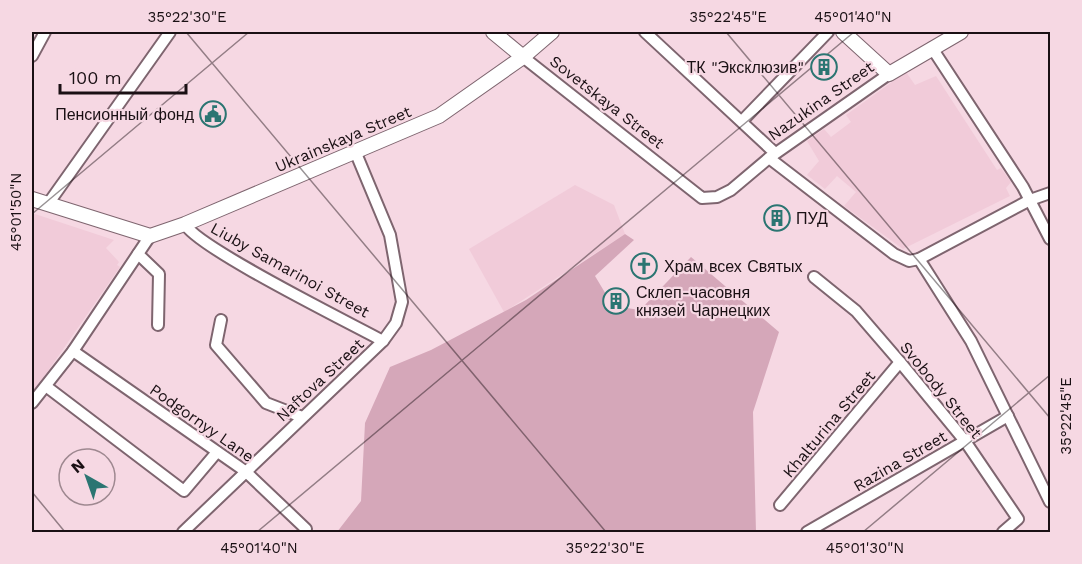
<svg xmlns="http://www.w3.org/2000/svg" width="1082" height="564" viewBox="0 0 1082 564" font-family="'Work Sans',sans-serif">
<rect width="100%" height="100%" fill="#f6d8e3"/>
<!-- built -->
<g fill="#f1cbd9">
<path d="M906,72L915,85L936,76L997,170L1001,168L1011,182L1006,188L1010,196L903,249L844,206L856,192L837,176L825,189L807,175L819,161L807,141L824,129L831,137L851,122L846,115Z"/>
<path d="M575,185L614,205L625,234L504,312L469,249Z"/>
<path d="M32,213L114,240L106,248L119,262L117,265L120,267L32,394Z"/>
</g>
<!-- green -->
<path fill="#d5a7b9" d="M625,234L634,240L595,276L613,306L640,310L691,257L779,332L753,412L756,532H337L361,501L365,423L390,367L431,350L526,300Z"/>
<g fill="none" stroke-linecap="round" stroke-linejoin="round">
<!-- minor casing -->
<g stroke="#7e656f" stroke-width="14">
<g id="minor">
<path d="M645,32L775,153"/>
<path d="M932,48L1023,187L1050,239"/>
<path d="M32,56L45,32"/>
<path d="M523,57L702,198L717,197L731,190L769,158L889,74"/>
<path d="M742,121L828,32"/>
<path d="M769,158L894,254L909,261L919,259L1030,200L1050,193"/>
<path d="M48,204L170,32"/>
<path d="M185,224C196,247 350,323 383,341"/>
<path d="M138,254L159,274L158,325"/>
<path d="M919,259L971,341L1050,502"/>
<path d="M814,277L856,311L900,362L965,441L1018,519L1003,532"/>
<path d="M221,320L216,345L266,403L302,417"/>
<path d="M73,351L245,471L306,529"/>
<path d="M47,387L184,491L217,452"/>
<path d="M32,403L73,351L150,236"/>
<path d="M780,505L900,362"/>
<path d="M183,532L383,341L396,323L402,302L390,235L355,151"/>
<path d="M807,532L1008,416"/>
</g>
</g>
<!-- major casing -->
<g stroke="#7e656f" stroke-width="16">
<g id="major">
<path d="M493,32L523,57"/>
<path d="M843,32L889,74L961,32"/>
<path d="M32,199L150,236L185,224L439,116L523,57L552,32"/>
</g>
</g>
<!-- minor -->
<use href="#minor" stroke="#fff" stroke-width="10"/>
<!-- major -->
<use href="#major" stroke="#fff" stroke-width="14"/>
</g>
<!-- ticks -->
<path fill="none" stroke="#1a1014" stroke-width="1.5" stroke-opacity="0.45" d="M186,32L606,532M726,32L1050,418M32,214L249,32M32,492L65,532M257,532L854,32M863,532L1050,375"/>
<!-- icons -->
<defs>
<g id="building-ring" transform="scale(1.35)"><circle r="9.5" fill="#f6d8e3" stroke="#2b7572" stroke-width="1.5"/><path d="M-4-6H4V6H1V3H-1V6H-4ZM-2.5-4.3h1.7v1.8h-1.7ZM.8-4.3h1.7v1.8H.8ZM-2.5-1h1.7V.8h-1.7ZM.8-1h1.7V.8H.8Z" fill="#2b7572"/></g>
<g id="civic-ring" transform="scale(1.35)"><circle r="9.5" fill="#f6d8e3" stroke="#2b7572" stroke-width="1.5"/><path d="M-.6-6.5H3V-4.5H.6V-3L4-1V1h2V6H-6V1h2V-1L-.6-3ZM-1.2 2.5V6h2.4V2.5Z" fill="#2b7572"/></g>
<g id="church-ring" transform="scale(1.35)"><circle r="9.5" fill="#f6d8e3" stroke="#2b7572" stroke-width="1.5"/><path d="M-1.2-6h2.4v3.5h3.3v2.4h-3.3V6h-2.4V-.1h-3.3v-2.4h3.3Z" fill="#2b7572"/></g>
</defs>
<g fill-rule="evenodd">
<use href="#building-ring" x="824" y="67"/>
<use href="#civic-ring" x="213" y="114"/>
<use href="#building-ring" x="777" y="218"/>
<use href="#church-ring" x="644" y="266"/>
<use href="#building-ring" x="616" y="301"/>
</g>
<g text-anchor="middle" dominant-baseline="central" stroke-width="4.5" stroke-linejoin="round" paint-order="stroke">
<!-- poi labels -->
<g font-size="16" fill="#1a1014" stroke="#f6d8e3" text-anchor="start">
<text x="804" y="67" text-anchor="end">ТК "Эксклюзив"</text>
<text x="194" y="114" text-anchor="end">Пенсионный фонд</text>
<text x="796" y="218">ПУД</text>
<text x="664" y="266">Храм всех Святых</text>
<text x="636" y="292">Склеп-часовня<tspan x="636" dy="18">князей Чарнецких</tspan></text>
</g>
<!-- street labels -->
<g font-size="16" fill="#1a1014" stroke="#f6d8e3">
<text transform="translate(821 101) rotate(-35)">Nazukina Street</text>
<text transform="translate(607 102) rotate(38)">Sovetskaya Street</text>
<text transform="translate(343 139) rotate(-23)">Ukrainskaya Street</text>
<text transform="translate(290 270) rotate(29)">Liuby Samarinoi Street</text>
<text transform="translate(320 380) rotate(-43)">Naftova Street</text>
<text transform="translate(941 390) rotate(51)">Svobody Street</text>
<text transform="translate(202 423) rotate(35)">Podgornyy Lane</text>
<text transform="translate(829 424) rotate(-50)">Khalturina Street</text>
<text transform="translate(900 461) rotate(-30)">Razina Street</text>
</g>
</g>
<!-- border -->
<rect width="1082" height="564" fill="none" stroke="#f6d8e3" stroke-width="66"/>
<!-- north arrow -->
<g transform="translate(87 477) rotate(320)"><circle r="28" fill="#f6d8e3" stroke="#9e8890" stroke-width="1.5"/>
<path d="M0-4.5L10 22L0 15L-10 22Z" fill="#2b7572"/>
<text y="-9" font-size="16" font-weight="bold" text-anchor="middle" fill="#1a1014">N</text>
</g>
<!-- scale -->
<path d="M60 84v9h126v-9" fill="none" stroke="#1a1014" stroke-width="3"/>
<text x="69" y="84" font-size="18" fill="#1a1014" stroke="#f6d8e3" stroke-width="4.5" paint-order="stroke">100 m</text>
<rect x="33" y="33" width="1016" height="498" fill="none" stroke="#1a1014" stroke-width="2"/>
<g font-size="15" text-anchor="middle" fill="#1a1014">
<text x="187" y="22">35°22'30"E</text>
<text x="728" y="22">35°22'45"E</text>
<text x="853" y="22">45°01'40"N</text>
<text transform="translate(16 212) rotate(-90)" y="5">45°01'50"N</text>
<text transform="translate(1066 416) rotate(-90)" y="5">35°22'45"E</text>
<text x="259" y="553">45°01'40"N</text>
<text x="605" y="553">35°22'30"E</text>
<text x="865" y="553">45°01'30"N</text>
</g>
</svg>
